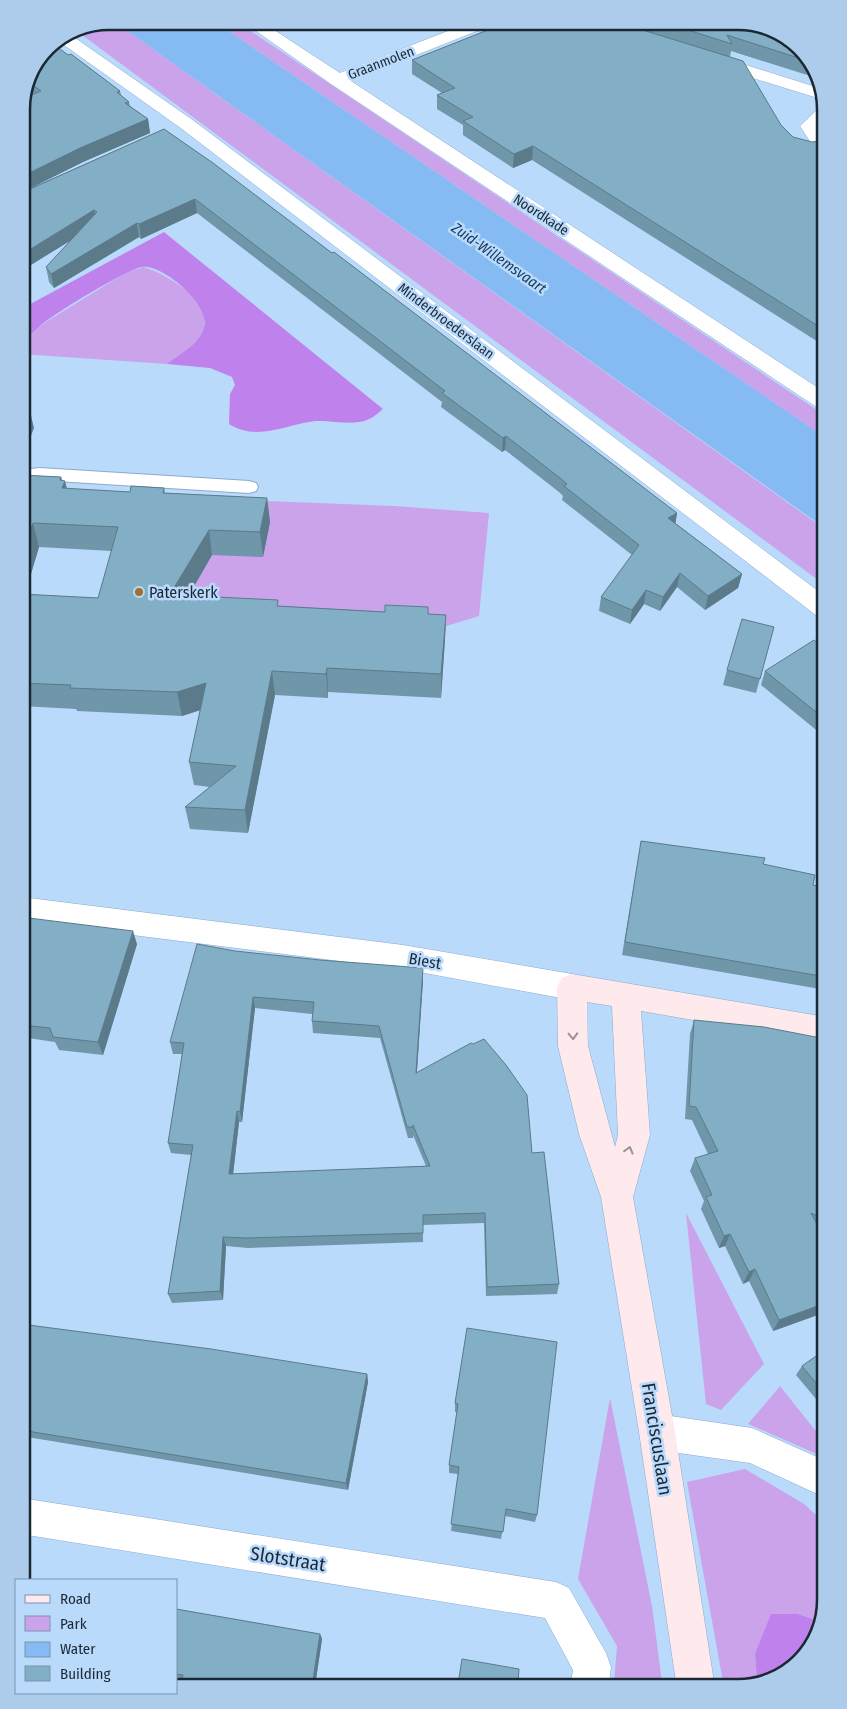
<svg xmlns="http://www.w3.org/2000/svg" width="847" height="1709" viewBox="0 0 847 1709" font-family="'Fira Sans Condensed',sans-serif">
<rect width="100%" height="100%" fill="#badafc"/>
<!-- green -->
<g fill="#caa3ea">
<path d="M221,26H243L826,416V438Z"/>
<path d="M122,27L826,530V586L74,29Z"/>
<path d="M143,267C165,273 210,299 204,326C201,343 179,354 167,364L21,354V345L41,325L125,273Z"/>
<path d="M266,501L394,506L489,513L479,616L430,631L154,618L173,550Z"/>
<path d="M686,1213L764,1364L721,1410L706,1404Z"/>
<path d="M780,1386L826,1444V1458L748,1424Z"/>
<path d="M610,1398L652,1606L662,1682L614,1683L617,1646L578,1579Z"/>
<path d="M745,1469L804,1504L826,1524V1601L819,1621L798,1614L755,1654L757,1681L723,1682L687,1482Z"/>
</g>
<!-- forest -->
<g fill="#bf82ed">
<path d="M164,232L383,409C378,413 373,418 367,420C352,426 332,420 316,421C287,424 257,442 229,424L230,394L235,385L232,377L210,368L167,364C179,354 200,344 204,327C211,305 162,264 142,267C127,269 52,315 40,326C33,332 27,339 21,345V309Z"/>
<path d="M771,1614H798L819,1621L811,1649L771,1681H757L755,1654Z"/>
</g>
<!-- water -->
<path fill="#85bbf2" d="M221,26L826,438V529L122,27Z"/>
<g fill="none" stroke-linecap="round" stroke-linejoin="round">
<!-- lane casing -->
<g stroke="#8cabcb" stroke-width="2">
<path id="lane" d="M40,468L249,481L256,483L258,487L256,491L249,493L40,480L21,482V470Z"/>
</g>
<!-- street casing -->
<g stroke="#8cabcb" stroke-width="1">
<g id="street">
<path d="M466,24H489L487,27L351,81L826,393V410L818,408L331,84L249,26H268L340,73Z"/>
<path d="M68,33L194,121L826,597V619L817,616L182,129L57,40Z"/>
<path d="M714,55L822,89L824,100L708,64L706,60L708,56Z"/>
<path d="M825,106L826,120L819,127L826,138V148L813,146L800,126L820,107Z"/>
<path d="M21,897L403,945L572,974L582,978L587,987L582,996L572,1000L403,969L21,921Z"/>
<path d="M657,1414L752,1428L826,1461V1498L750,1463L657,1450L645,1444L639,1432L645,1420Z"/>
<path d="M21,1498L556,1582L569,1588L606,1653L611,1667L609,1683H571L573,1670L545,1618L21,1534Z"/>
</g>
</g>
<!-- secondary casing -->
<g stroke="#8cabcb" stroke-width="1">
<path id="secondary" d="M572,974L826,1017V1043L641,1011L650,1135L633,1197L675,1432L714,1682H676L639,1432L601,1197L579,1134L558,1046L557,987L562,978ZM587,1002L612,1006L618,1135L615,1147L588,1046Z"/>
</g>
<!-- lane -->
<use href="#lane" fill="#fff" fill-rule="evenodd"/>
<!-- street -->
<use href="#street" fill="#fff" fill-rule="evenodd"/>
<!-- secondary -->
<use href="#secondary" fill="#fee9ec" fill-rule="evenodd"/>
</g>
<!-- wall -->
<g fill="#7096a9" fill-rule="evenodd">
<path d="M744,21L791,39L819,76L820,79L731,51L730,57L781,125L793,137L826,147V347L532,160L513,168L463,135V125L437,109V95L442,93L412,74V60L503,24Z"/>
<path d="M52,43L68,55L71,54L120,91L121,95L129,102L130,106L148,119L150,133L83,162L22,192L164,129L213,163L332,253L334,252L677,513L675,523L742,574L738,588L705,610L677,587L660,611L644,604L630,624L599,611L601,597L632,555L562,500L563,496L559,492L505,450L502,452L441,407L442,402L197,213L141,239L139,237L54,288L49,282L46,267L70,241L21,271V103L24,98L31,95L27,92L47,47Z"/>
<path d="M826,351V361L824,359Z"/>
<path d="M21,475L61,477L62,480L67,489L130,492L164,488L165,493L267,498L270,522L263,557L212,555L190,593L196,596L278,606L446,615L445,639L441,698L328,692V698L275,695L248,833L190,829L185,807L210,787L194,785L189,762L200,710L182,716L77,711L76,709L21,706ZM39,547L112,551L98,598L25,594Z"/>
<path d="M774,627L756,693L723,685L727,670Z"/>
<path d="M826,650V738L761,685L765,671Z"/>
<path d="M641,841L763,864L813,885L826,888V990L622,955Z"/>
<path d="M21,917L137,944L103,1055L59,1050L55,1042L21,1037Z"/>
<path d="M235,951L423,980L417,1072L532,1153L559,1284L557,1294L486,1296L484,1223L423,1225V1242L248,1248L226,1246L223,1300L172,1303L168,1294L191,1155L171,1153L168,1143L182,1054H173L170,1042ZM255,1008L312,1014V1021L313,1033L380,1038L408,1138H413V1135L426,1166L233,1174L239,1122H242Z"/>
<path d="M694,1020L826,1039V1235L821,1233L826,1241V1312L773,1331L749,1281L743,1284L725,1246L719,1248L701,1209L704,1201L690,1171L695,1158L708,1154L692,1120L685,1119L690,1034Z"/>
<path d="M21,1324L367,1374L368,1382L348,1490L21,1436Z"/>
<path d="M467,1328L537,1515L535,1522L505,1516L501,1539L451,1531L458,1474L449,1473V1465L457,1412H455V1403Z"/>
<path d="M826,1349V1411L796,1375L802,1366Z"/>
<path d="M176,1609L320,1634L322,1639L315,1686L180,1687L182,1679L176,1678Z"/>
</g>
<!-- shaded-wall -->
<g fill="#5b7a8a">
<path d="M148,119L150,133L83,162L21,193V177L80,148Z"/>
<path d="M533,146L532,160L513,168L514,154Z"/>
<path d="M195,199L197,213L141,239L139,224Z"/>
<path d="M94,210L97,224L21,271V255Z"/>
<path d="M137,223L139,237L54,288L51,274Z"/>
<path d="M21,326L26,347L21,352Z"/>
<path d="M28,403L34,428L21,461V419Z"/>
<path d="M506,436L505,450L502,452L503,438Z"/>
<path d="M61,477L63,486L65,481L71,505L68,513L60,480Z"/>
<path d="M267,498L270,522L263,557L260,532Z"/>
<path d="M677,513L675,527L668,518Z"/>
<path d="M33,523L39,547L21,607V559Z"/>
<path d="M209,530L212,555L177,616L172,591Z"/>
<path d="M680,573L677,587L660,611L663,597Z"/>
<path d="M742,574L738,588L705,610L708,596Z"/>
<path d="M646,590L644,604L630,624L632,610Z"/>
<path d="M446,615L445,639L441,698V674Z"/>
<path d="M327,668L328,692V698L326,674Z"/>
<path d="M272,671L275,695L248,833L245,810Z"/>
<path d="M206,683L210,707L182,716L177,692Z"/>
<path d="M133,931L137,944L103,1055L98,1042Z"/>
<path d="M423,968V980L416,1084V1073Z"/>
<path d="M253,997L255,1008L242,1122L240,1112Z"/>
<path d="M237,1111L239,1122L232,1184L229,1174Z"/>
<path d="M730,1234L725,1246L719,1248L724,1236Z"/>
<path d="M223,1237L226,1246L223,1300L220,1291Z"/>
<path d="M755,1269L749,1281L743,1284L749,1272Z"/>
<path d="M826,1303V1312L773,1331L779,1320Z"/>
<path d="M367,1374L368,1382L348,1490L346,1483Z"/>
<path d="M320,1634L322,1639L315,1686H312Z"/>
</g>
<!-- building -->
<g fill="#82afc5" stroke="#5b7a8a" fill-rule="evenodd">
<path d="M744,21L791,39L808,61L727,35L732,44L663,22Z"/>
<path d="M620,23L743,61L781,125L793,137L812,142L819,141L822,146L826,147V266L824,267L826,269V331L533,146L514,154L463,121L473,117L437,95L455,88L412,60L503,24Z"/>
<path d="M52,43L68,55L71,54L120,91L117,92L129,102L125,103L148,119L80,148L21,177V103L24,98L41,91L30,83L47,47Z"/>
<path d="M164,129L213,163L332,253L334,252L677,513L668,518L742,574L708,596L680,573L663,597L646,590L632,610L601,597L639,545L564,486L567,484L560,478L506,436L503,438L442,393L445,391L195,199L139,224L137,223L51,274L46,267L97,212L94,210L21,255V193Z"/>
<path d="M21,403H28L21,419Z"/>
<path d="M21,475L61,477L60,480L65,481L62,488L130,492L131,486L164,488L163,493L267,498L260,532L209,530L172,591L196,593V596L278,600L277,606L385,612V605L428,607V614L446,615L441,674L327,668L326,674L272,671L245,810L185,807L236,766L189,762L206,683L177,692L70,688L71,685L21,683V594L98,598L118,527L33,523L21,559Z"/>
<path d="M742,619L774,627L760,679L727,670Z"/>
<path d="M814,640L826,650V720L765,671Z"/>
<path d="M641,841L765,858L763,864L815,875L813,885L826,888V977L625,942Z"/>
<path d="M21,917L133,931L98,1042L53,1037L50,1028L21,1025Z"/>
<path d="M197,944L235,951L320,960L423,968L416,1073L471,1043L473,1044L484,1039L506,1065L527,1095L532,1153L544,1152L559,1284L487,1287L485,1213L423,1215V1233L246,1238L223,1237L220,1291L168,1294L193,1145L168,1143L184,1043L170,1042ZM253,997L314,1002L312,1021L379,1026L407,1127H413V1125L430,1166L229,1174L237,1111L240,1112Z"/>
<path d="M694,1020L764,1027L826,1039V1220L811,1213L826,1241V1287L817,1283L826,1291V1303L779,1320L755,1269L749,1272L730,1234L724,1236L706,1197L712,1195L695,1158L718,1151L696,1107L689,1106Z"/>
<path d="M21,1324L211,1349L367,1374L346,1483L21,1430Z"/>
<path d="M467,1328L557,1342L537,1515L506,1509L503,1532L451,1524L459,1467L449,1465L458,1404L455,1403Z"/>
<path d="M826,1349V1395L802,1366Z"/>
<path d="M176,1609L320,1634L312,1686L180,1687L183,1675L176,1674Z"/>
<path d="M462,1659L519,1669L518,1684H458Z"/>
</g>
<!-- one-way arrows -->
<defs><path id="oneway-chevron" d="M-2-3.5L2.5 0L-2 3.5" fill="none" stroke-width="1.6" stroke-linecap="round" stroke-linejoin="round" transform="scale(1.25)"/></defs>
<g stroke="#989299">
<use href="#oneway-chevron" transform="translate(573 1036) rotate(88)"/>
<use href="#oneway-chevron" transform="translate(629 1150) rotate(-75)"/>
</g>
<!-- markers -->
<circle fill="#a46e28" stroke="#badafc" stroke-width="2" cx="139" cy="592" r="5"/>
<g text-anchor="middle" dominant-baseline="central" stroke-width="5" stroke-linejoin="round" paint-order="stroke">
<!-- far-street labels -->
<g font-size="14" fill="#1b2834" stroke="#badafc">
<text transform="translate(381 63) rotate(-21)">Graanmolen</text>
<text transform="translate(541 215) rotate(33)">Noordkade</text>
<text transform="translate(446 321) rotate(37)">Minderbroederslaan</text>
</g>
<!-- far-water labels -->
<g font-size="15" font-style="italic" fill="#173e62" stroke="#badafc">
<text transform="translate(499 258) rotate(35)">Zuid-Willemsvaart</text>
</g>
<!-- poi labels -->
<g font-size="16" fill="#1b2834" stroke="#badafc" text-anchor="start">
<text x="149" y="592">Paterskerk</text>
</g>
<!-- street labels -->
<g font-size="16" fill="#1b2834" stroke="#badafc">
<text transform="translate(425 961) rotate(10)">Biest</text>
</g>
<!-- near-street labels -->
<g font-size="19" fill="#1b2834" stroke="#badafc">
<text transform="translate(657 1439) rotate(81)">Franciscuslaan</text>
<text transform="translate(288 1559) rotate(9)">Slotstraat</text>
</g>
</g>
<!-- crop -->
<path d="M0 0H847V1709H0ZM109 30H738A79 79 0 0 1 817 109V1600A79 79 0 0 1 738 1679H109A79 79 0 0 1 30 1600V109A79 79 0 0 1 109 30Z" fill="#adccec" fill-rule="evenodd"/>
<path fill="none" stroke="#1b2834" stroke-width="2.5" d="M109 30H738A79 79 0 0 1 817 109V1600A79 79 0 0 1 738 1679H109A79 79 0 0 1 30 1600V109A79 79 0 0 1 109 30Z"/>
<!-- legend -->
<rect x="15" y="1579" width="162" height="115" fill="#badafc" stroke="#7a93ac"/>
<rect x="25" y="1595" width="25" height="8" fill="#fee9ec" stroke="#7a93ac"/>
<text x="60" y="1604" font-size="15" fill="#1b2834">Road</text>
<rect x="25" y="1616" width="25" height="15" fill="#caa3ea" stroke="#7a93ac"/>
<text x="60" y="1629" font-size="15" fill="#1b2834">Park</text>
<rect x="25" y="1642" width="25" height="15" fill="#85bbf2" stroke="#7a93ac"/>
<text x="60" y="1654" font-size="15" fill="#1b2834">Water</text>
<rect x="25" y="1666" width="25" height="15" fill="#82afc5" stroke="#7a93ac"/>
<text x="60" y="1679" font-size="15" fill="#1b2834">Building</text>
</svg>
